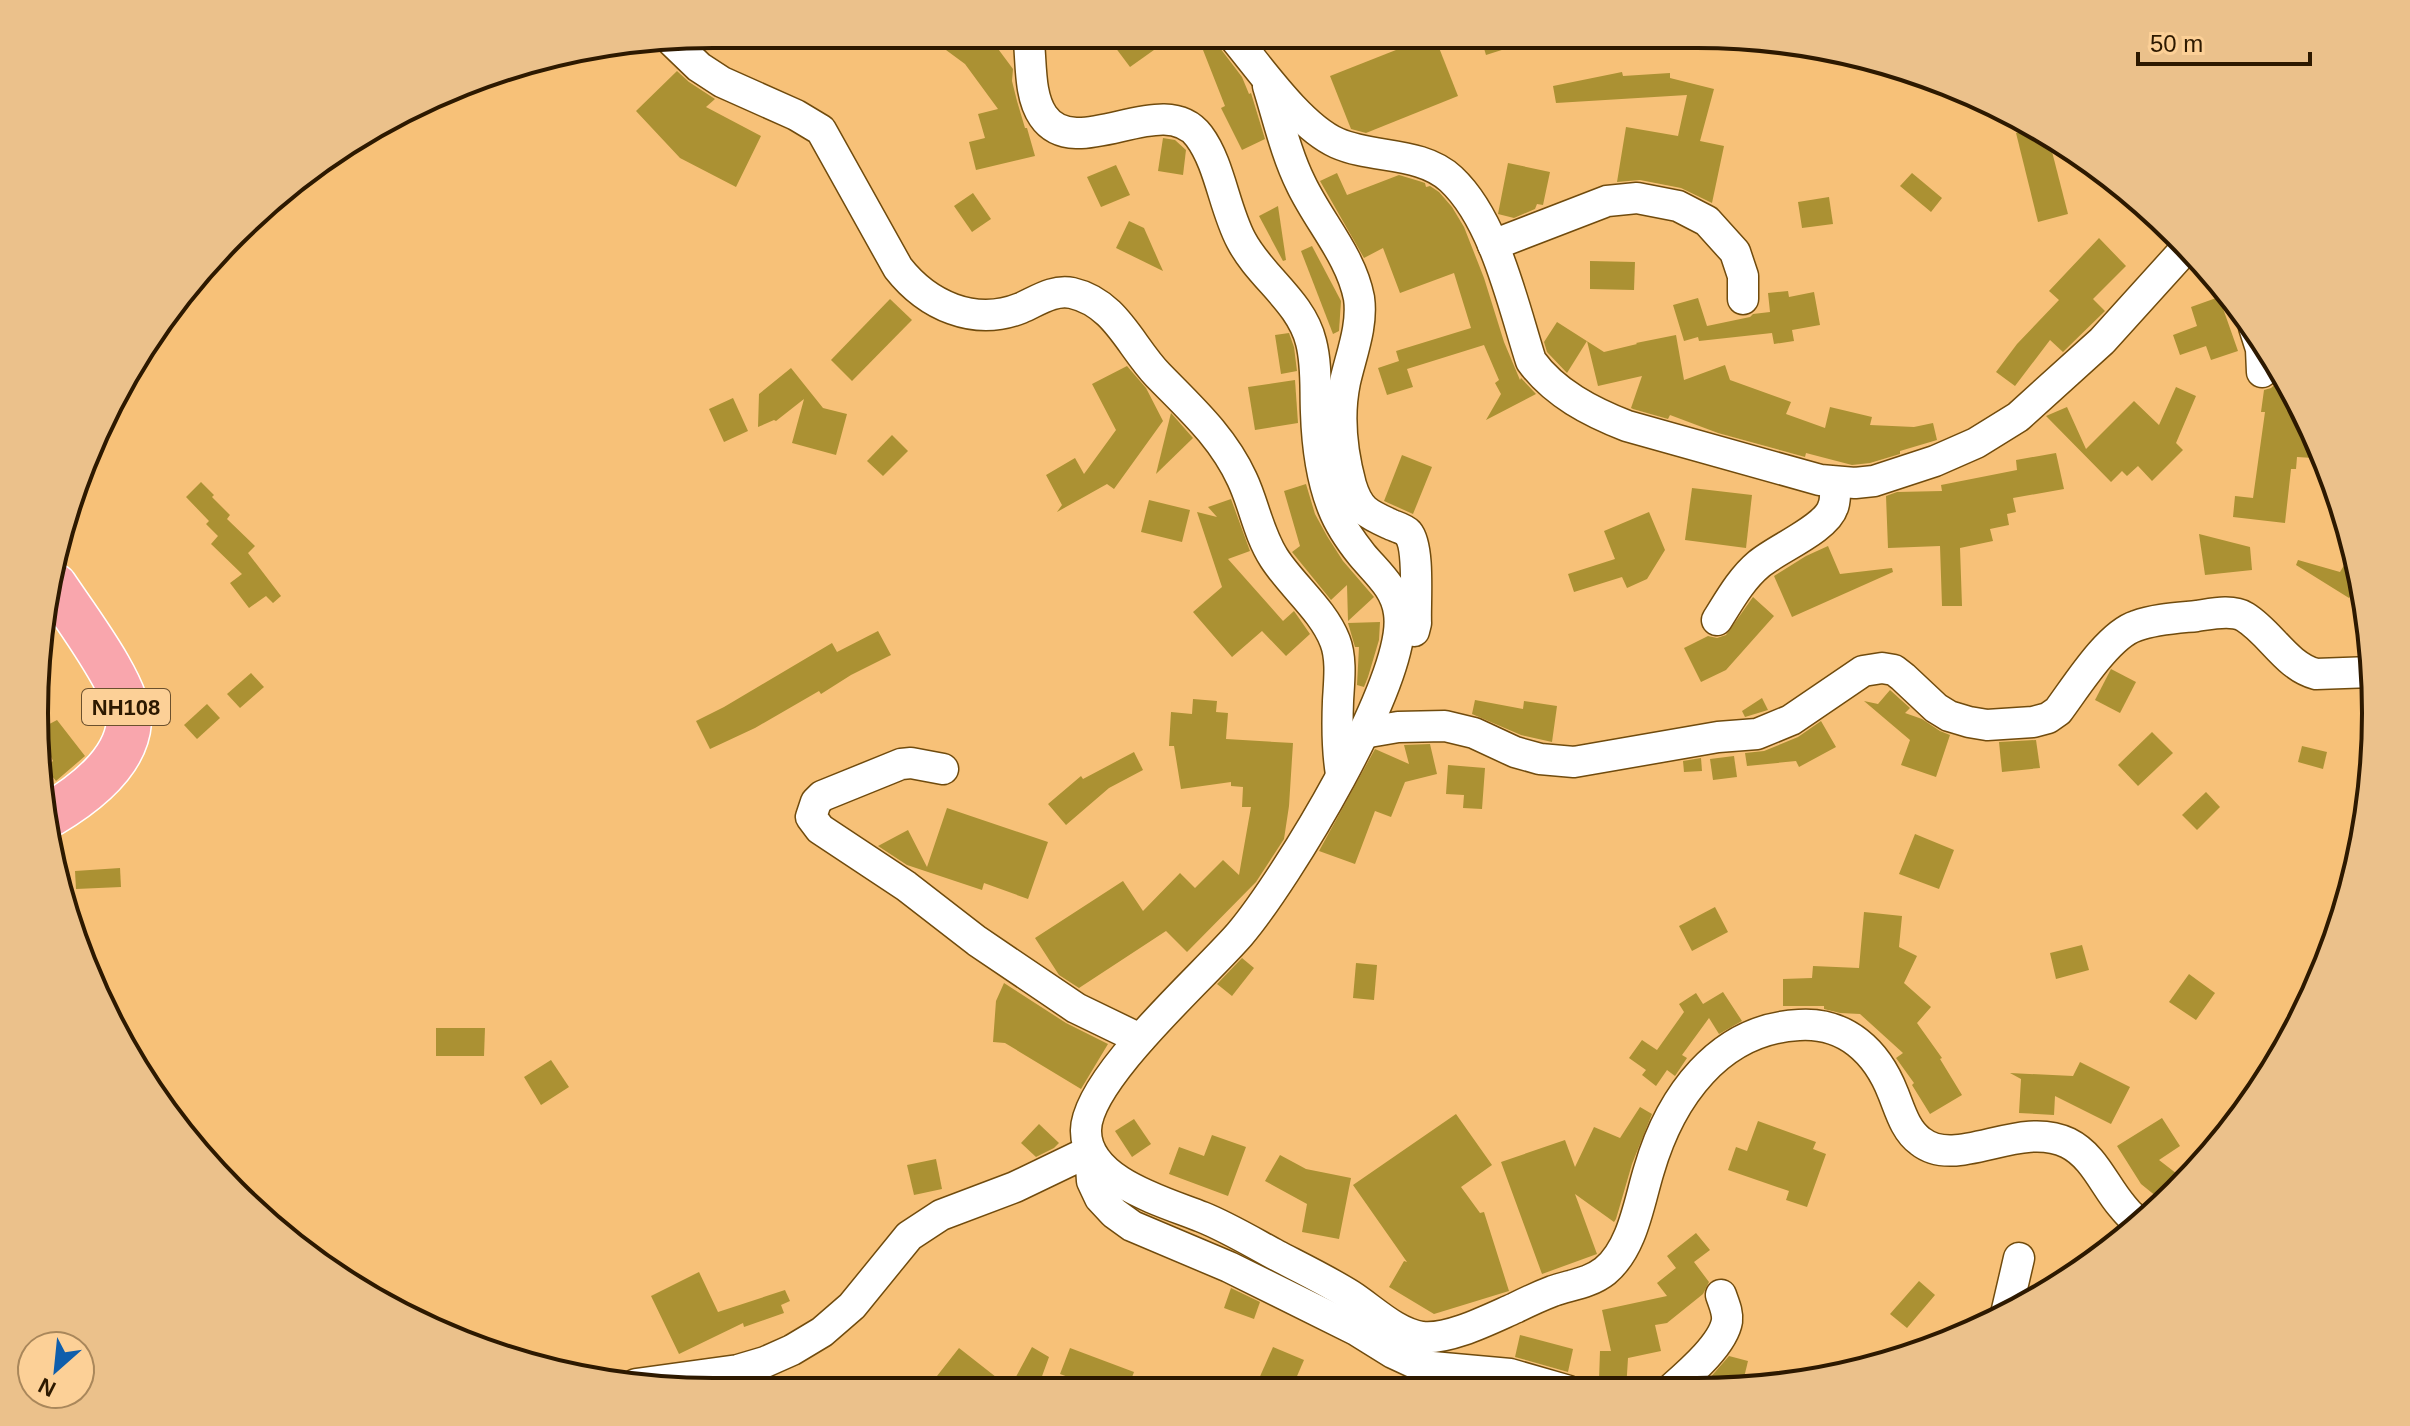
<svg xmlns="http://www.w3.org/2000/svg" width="2410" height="1426" viewBox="0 0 2410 1426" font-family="Helvetica,sans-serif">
<rect width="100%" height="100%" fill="#f7c178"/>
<!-- building -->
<g fill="#ab9133">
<path d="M959,34H987L1013,69L1012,81L1017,101L1025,128H1027L1035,156L976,170L969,142L985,138L978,114L998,109L965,64L946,50Z"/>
<path d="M1106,35H1175L1130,67Z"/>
<path d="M1434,35L1458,96L1366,133L1351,129L1330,76Z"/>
<path d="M1480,35H1535L1536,39L1486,55Z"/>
<path d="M1217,44L1242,77L1249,94L1251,93L1265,139L1242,150L1221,108L1225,106L1203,50Z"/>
<path d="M677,71L689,82L715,99L706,107L761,136L736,187L680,158L636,111Z"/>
<path d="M1622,72L1623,76L1670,73V78L1714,89L1700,141L1724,146L1712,203L1681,188L1640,180L1617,182L1626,127L1678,136L1687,95L1556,103L1553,86Z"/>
<path d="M2034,129L2048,136L2068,214L2038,222L2016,133Z"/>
<path d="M1163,138L1175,140L1186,150L1183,175L1158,171Z"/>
<path d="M1508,163L1550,172L1543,205L1537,204L1535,209L1514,218L1498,214Z"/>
<path d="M1116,165L1130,195L1101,207L1087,177Z"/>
<path d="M1337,173L1347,195L1399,175L1419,181L1425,183L1426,187L1430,186L1439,192L1452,207L1464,227L1484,278L1504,342L1520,380L1521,378L1536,394L1486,420L1501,394L1495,383L1499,380L1484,345L1407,369L1413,387L1387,395L1378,368L1399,361L1396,351L1471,328L1454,273L1400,293L1383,248L1364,258L1320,181Z"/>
<path d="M1912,173L1942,198L1931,212L1900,186Z"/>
<path d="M973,193L991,219L972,232L954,206Z"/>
<path d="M1829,197L1833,224L1802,228L1798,202Z"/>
<path d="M1278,206L1286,260L1283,261L1259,216Z"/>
<path d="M1129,221L1144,228L1163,271L1116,248Z"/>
<path d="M2099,238L2126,266L2093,299L2105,311L2063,352L2050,340L2015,386L1996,372L2017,344L2059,300L2049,291Z"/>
<path d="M1312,246L1341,301L1339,331L1333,334L1301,251Z"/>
<path d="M1590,261L1635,262L1634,290L1590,289Z"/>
<path d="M1788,291L1789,297L1814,292L1820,325L1792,330L1794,341L1774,344L1772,333L1699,341L1698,337L1684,341L1673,305L1698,298L1707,326L1750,317L1753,314L1770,312L1768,293Z"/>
<path d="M2219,297L2238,351L2211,360L2206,346L2180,355L2173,335L2197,326L2191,307Z"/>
<path d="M890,299L912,320L852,381L831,360Z"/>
<path d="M1557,322L1604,352L1637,344L1636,343L1676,335L1684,380L1725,365L1730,380L1791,402L1786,414L1825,428L1830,407L1872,417L1870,425L1914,427L1933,423L1937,440L1900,451V454L1870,463L1852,465L1806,453L1805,457L1718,433L1670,415L1668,419L1633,409L1631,408L1642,376L1598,386L1587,341L1567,373L1547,352L1544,342Z"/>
<path d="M1289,333L1294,347L1297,371L1281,374L1275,335Z"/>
<path d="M1127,366L1146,388L1163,421L1114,489L1107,484L1057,512L1062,505L1046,475L1075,458L1084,474L1116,430L1092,384Z"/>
<path d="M791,368L823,408L847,414L836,455L792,443L804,399L776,421L774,420L758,427L759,394Z"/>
<path d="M2280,370L2315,435L2313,458L2297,457L2296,469H2291L2285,523L2233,517L2235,496L2253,498L2265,412H2261L2264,390L2271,388L2278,381Z"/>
<path d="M1295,380L1298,423L1255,430L1248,387Z"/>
<path d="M2176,387L2196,396L2176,443L2183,450L2152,481L2138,466L2127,476L2122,471L2111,482L2046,416L2067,407L2086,449L2134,401L2159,425Z"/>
<path d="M733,398L748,431L724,442L709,409Z"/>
<path d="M1171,413L1193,438L1156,474Z"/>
<path d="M892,435L908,451L883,476L867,461Z"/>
<path d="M2056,453L2064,489L2013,498L2016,512L2007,514L2009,525L1990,529L1993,541L1960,548L1962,606H1942L1940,546L1888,548L1886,496L1897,492L1942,491L1941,485L2017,470L2016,460Z"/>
<path d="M1402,455L1432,467L1413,514L1384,501Z"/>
<path d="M201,482L214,495L212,497L230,515L227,519L255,546L248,553L281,596L273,603L266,596L249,608L230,583L242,574L211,544L218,536L206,524L209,521L186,497Z"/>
<path d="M1306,484L1315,514L1327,536L1343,561L1374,597L1348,621L1347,585L1331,600L1292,552L1300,546L1284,491Z"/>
<path d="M1692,488L1752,495L1746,548L1685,540Z"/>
<path d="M1231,499L1250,551L1228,559L1283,621L1294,611L1310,634L1286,656L1262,631L1232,657L1193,612L1222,587L1197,512L1217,517L1208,507Z"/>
<path d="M1149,500L1190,510L1182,542L1141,532Z"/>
<path d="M1649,512L1665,550L1647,579L1627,588L1622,577L1574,592L1568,574L1615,559L1604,531Z"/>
<path d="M2199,534L2250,547L2252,570L2205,575Z"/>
<path d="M1828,546L1840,574L1892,568L1893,572L1792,617L1774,576L1806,556Z"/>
<path d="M2348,559L2358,565L2362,577L2349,598L2296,565L2298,560L2340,572Z"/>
<path d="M1753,597L1774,616L1726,670L1701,682L1684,648L1708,636L1717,638L1726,635Z"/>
<path d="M1380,622L1379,640L1368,677L1364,687L1357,685L1359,647H1355L1348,623Z"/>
<path d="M878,631L891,655L851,675L821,694L819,691L755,728L710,749L696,721L724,707L832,643L837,652Z"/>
<path d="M2111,669L2136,682L2120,713L2095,700Z"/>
<path d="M251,673L264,687L240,708L227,694Z"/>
<path d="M1890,690L1910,708L1905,713L1922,719L1940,731L1950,735L1936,777L1901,765L1910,740L1864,701L1878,704Z"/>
<path d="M1762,698L1768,710L1745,717L1742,711Z"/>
<path d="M1193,699L1217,701L1216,712L1228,713L1226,739L1293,743L1289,806L1284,839L1256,882L1187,952L1166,931L1079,988L1059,975L1035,938L1123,881L1143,911L1180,873L1195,888L1223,860L1239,875L1251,807H1242L1243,787L1231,786V782L1181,789L1174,746H1169L1171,712L1192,714Z"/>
<path d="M1475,700L1523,709L1524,701L1557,706L1552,742L1521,735L1472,714Z"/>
<path d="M207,704L220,718L197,739L184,725Z"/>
<path d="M57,720L85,756L56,781L45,767L53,761L38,730Z"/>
<path d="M1821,721L1836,747L1799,767L1796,761L1747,766L1745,753L1764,751L1798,737Z"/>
<path d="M2152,732L2173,753L2138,786L2118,765Z"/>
<path d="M2036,740L2040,768L2002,772L1999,742Z"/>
<path d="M1430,744L1437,774L1405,782L1391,817L1375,811L1355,864L1319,851L1375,749L1409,764L1404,745Z"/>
<path d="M2302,746L2327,752L2323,769L2298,762Z"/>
<path d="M1134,752L1143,770L1109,788L1066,825L1048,804L1081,776L1083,779Z"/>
<path d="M1734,756L1737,777L1713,780L1710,759Z"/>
<path d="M1701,758L1702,771L1684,772L1683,761Z"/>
<path d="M1448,765L1485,768L1482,809L1463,808L1464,795L1446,794Z"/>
<path d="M2206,792L2220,807L2197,830L2182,815Z"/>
<path d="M947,808L1048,842L1028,899L984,883L982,890L907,865L878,846L908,830L927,867Z"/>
<path d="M1915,834L1954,850L1939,889L1899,874Z"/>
<path d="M120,868L121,887L76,889L75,871Z"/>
<path d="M1715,907L1728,932L1692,951L1679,926Z"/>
<path d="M1864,912L1902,916L1899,947L1917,956L1904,983L1931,1007L1917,1023L1942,1058L1940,1059L1962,1095L1930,1114L1912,1085L1914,1083L1896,1058L1903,1053L1860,1014L1840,1013L1824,1009V1006H1783V979L1812,978L1813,966L1859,968Z"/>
<path d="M2082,945L2089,970L2056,979L2050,953Z"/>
<path d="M1242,958L1254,968L1232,996L1217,984Z"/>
<path d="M1356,963L1377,965L1374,1000L1353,998Z"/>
<path d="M2189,974L2215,993L2196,1020L2169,1002Z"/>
<path d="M1004,983L1066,1023L1108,1044L1081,1089L1005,1043L993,1042L996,1001Z"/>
<path d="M1723,992L1742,1021L1719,1034L1709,1018L1682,1055L1687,1058L1675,1076L1667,1070L1656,1086L1642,1075L1646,1070L1629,1058L1642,1040L1657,1050L1684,1012L1679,1004L1696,993L1703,1004Z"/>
<path d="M436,1028H485L484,1056H436Z"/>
<path d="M551,1060L569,1087L541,1105L524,1077Z"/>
<path d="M2080,1062L2130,1087L2111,1124L2055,1096L2054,1115L2019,1113L2021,1079L2010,1073L2073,1076Z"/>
<path d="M1640,1107L1652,1114L1632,1164L1616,1219L1614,1222L1575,1194L1597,1254L1542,1274L1501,1162L1565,1140L1575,1167L1594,1127L1620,1138Z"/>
<path d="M1456,1114L1492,1165L1461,1187L1480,1213L1484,1212L1509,1291L1434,1314L1389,1287L1404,1261L1407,1262L1353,1185Z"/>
<path d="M2162,1118L2180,1146L2159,1160L2181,1177L2162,1201L2141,1184L2117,1146Z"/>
<path d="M1134,1119L1151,1144L1132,1157L1115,1131Z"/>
<path d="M1758,1121L1816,1142L1813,1149L1826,1154L1807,1207L1786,1200L1789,1191L1728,1170L1736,1147L1747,1151Z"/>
<path d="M1039,1124L1059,1143L1054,1148L1036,1157L1021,1143Z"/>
<path d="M1212,1135L1246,1147L1228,1196L1169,1174L1179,1147L1204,1156Z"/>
<path d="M1280,1155L1306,1169L1351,1178L1339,1239L1302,1232L1307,1204L1265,1181Z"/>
<path d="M936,1159L942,1189L914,1195L907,1165Z"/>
<path d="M1696,1233L1710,1250L1694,1262L1709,1282L1703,1294L1667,1323L1655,1325L1661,1351L1628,1358L1626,1390H1620L1618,1381L1599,1380L1600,1351H1611L1602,1310L1667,1296L1657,1283L1676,1268L1667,1256Z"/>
<path d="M699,1272L718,1312L785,1290L790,1301L781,1305L784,1313L744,1327L743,1323L679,1354L651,1296Z"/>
<path d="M1919,1281L1935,1295L1907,1328L1890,1314Z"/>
<path d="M1231,1288L1260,1302L1254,1319L1224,1308Z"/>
<path d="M1520,1335L1573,1349L1568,1372L1515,1357Z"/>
<path d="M1032,1347L1049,1357L1037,1390H926L959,1348L1010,1388Z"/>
<path d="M1273,1347L1304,1360L1291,1390H1254Z"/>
<path d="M1070,1348L1134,1372L1127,1390H1104L1060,1374Z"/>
<path d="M1729,1356L1748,1361L1741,1390H1706L1708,1380Z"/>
</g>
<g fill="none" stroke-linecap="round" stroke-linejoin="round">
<!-- minor casing -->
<g stroke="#704b0d" stroke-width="33">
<g id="minor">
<path d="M1028,34C1032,60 1028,94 1043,116C1076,165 1163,88 1199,136C1220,164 1224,208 1241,240C1260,277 1301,301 1311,342C1317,365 1315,389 1316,412C1317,444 1321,478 1333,508C1340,526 1350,540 1362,555C1377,573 1396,588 1399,613C1409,679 1285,881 1240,934C1204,976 1087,1078 1086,1130C1085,1181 1165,1202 1202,1217C1227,1227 1252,1242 1276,1255C1301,1268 1326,1280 1350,1295C1372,1309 1395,1333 1422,1337C1449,1340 1490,1319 1515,1308C1527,1302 1540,1296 1553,1291C1570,1285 1590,1283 1605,1271C1633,1248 1639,1202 1649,1170C1670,1098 1718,1029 1799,1025C1846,1022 1877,1052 1893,1093C1900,1110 1905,1130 1920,1141C1957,1171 2018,1119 2068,1143C2094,1156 2104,1185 2122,1206C2130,1216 2133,1218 2143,1225"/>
<path d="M1232,35C1259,67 1299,126 1337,143C1373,159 1421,151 1451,179C1495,220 1513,305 1531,361C1554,393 1591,412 1627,426L1820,480L1855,483L1874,481L1935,461L1976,443L2018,417L2102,341L2188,246"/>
<path d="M672,41L699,67L722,82L796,115L821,130L898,268C927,305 974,327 1021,308C1037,301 1054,289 1072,293C1116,303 1130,346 1158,375C1190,408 1222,436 1242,479C1254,504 1258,533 1274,558C1292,586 1323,610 1335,641C1342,659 1339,682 1338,701C1337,726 1337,750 1341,774"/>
<path d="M1268,86C1278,118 1286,154 1301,184C1319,222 1351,256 1359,298C1363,326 1351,355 1345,382C1338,416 1342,452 1351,485C1359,511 1368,514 1392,525C1397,527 1404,529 1408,533C1420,547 1415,604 1416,623L1414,631"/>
<path d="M1493,245L1607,201L1637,198L1678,206L1707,221L1735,252L1743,276V299"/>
<path d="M2254,327L2261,349L2262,372"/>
<path d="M1717,620C1729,601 1741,579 1759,564C1778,548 1826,529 1833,507C1836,500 1835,490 1835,482"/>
<path d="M1363,733L1398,727L1445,726L1474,733L1515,752L1540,759L1574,762L1718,737L1757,734L1791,720L1863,671L1882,668L1894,670L1903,677L1936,708L1949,716L1969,722L1987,725L2033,722L2048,718L2058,711C2076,687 2108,635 2136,626C2155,619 2177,618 2197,616C2211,614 2232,609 2245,617C2271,633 2286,666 2316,674L2372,672"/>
<path d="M943,769L911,763L901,764L822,796L816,802L811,817L820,829L906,886L977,941L1076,1008L1140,1039"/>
<path d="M2006,1314L2019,1258"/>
<path d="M636,1384L738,1370L765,1362L792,1350L822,1332L852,1306L909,1236L941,1215L1015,1187L1090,1151L1092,1181L1100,1198L1114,1213L1132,1226L1229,1267L1356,1330L1393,1353L1421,1366L1510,1374L1569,1391"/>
<path d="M1669,1391C1687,1375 1723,1345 1727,1321C1728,1312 1724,1304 1721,1295"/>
</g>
</g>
<!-- highway casing -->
<g stroke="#fff" stroke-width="47">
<path id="highway" d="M51,814C83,795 126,763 129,722C131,689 74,615 55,586"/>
</g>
<!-- minor -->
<use href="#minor" stroke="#fff" stroke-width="30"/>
<!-- highway -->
<use href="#highway" stroke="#f9a6ad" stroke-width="44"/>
</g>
<g text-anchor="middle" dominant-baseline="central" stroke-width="7" stroke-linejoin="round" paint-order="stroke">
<!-- shield labels -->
<rect fill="#fcd097" stroke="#6b502d" stroke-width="2" x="82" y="689" width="88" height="36" rx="6"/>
<g font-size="22" font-weight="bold" fill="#2d1900">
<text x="126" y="707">NH108</text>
</g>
</g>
<!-- crop -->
<path d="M0 0H2410V1426H0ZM713 48H1697A665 665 0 0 1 2362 713V713A665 665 0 0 1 1697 1378H713A665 665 0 0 1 48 713V713A665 665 0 0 1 713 48Z" fill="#ebc18b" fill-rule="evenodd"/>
<path fill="none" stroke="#2d1900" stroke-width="4" d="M713 48H1697A665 665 0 0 1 2362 713V713A665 665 0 0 1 1697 1378H713A665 665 0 0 1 48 713V713A665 665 0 0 1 713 48Z"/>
<!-- north arrow -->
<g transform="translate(56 1370) rotate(207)"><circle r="38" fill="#fcd097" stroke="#a9875b" stroke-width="2"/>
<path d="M0-6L14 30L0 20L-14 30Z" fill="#0f5eac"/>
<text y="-12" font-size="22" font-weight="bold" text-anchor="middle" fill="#2d1900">N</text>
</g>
<!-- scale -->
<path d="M2138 52v12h172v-12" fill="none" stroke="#2d1900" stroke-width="4"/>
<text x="2150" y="52" font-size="24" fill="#2d1900" stroke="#fcd097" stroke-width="6" paint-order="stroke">50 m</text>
</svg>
